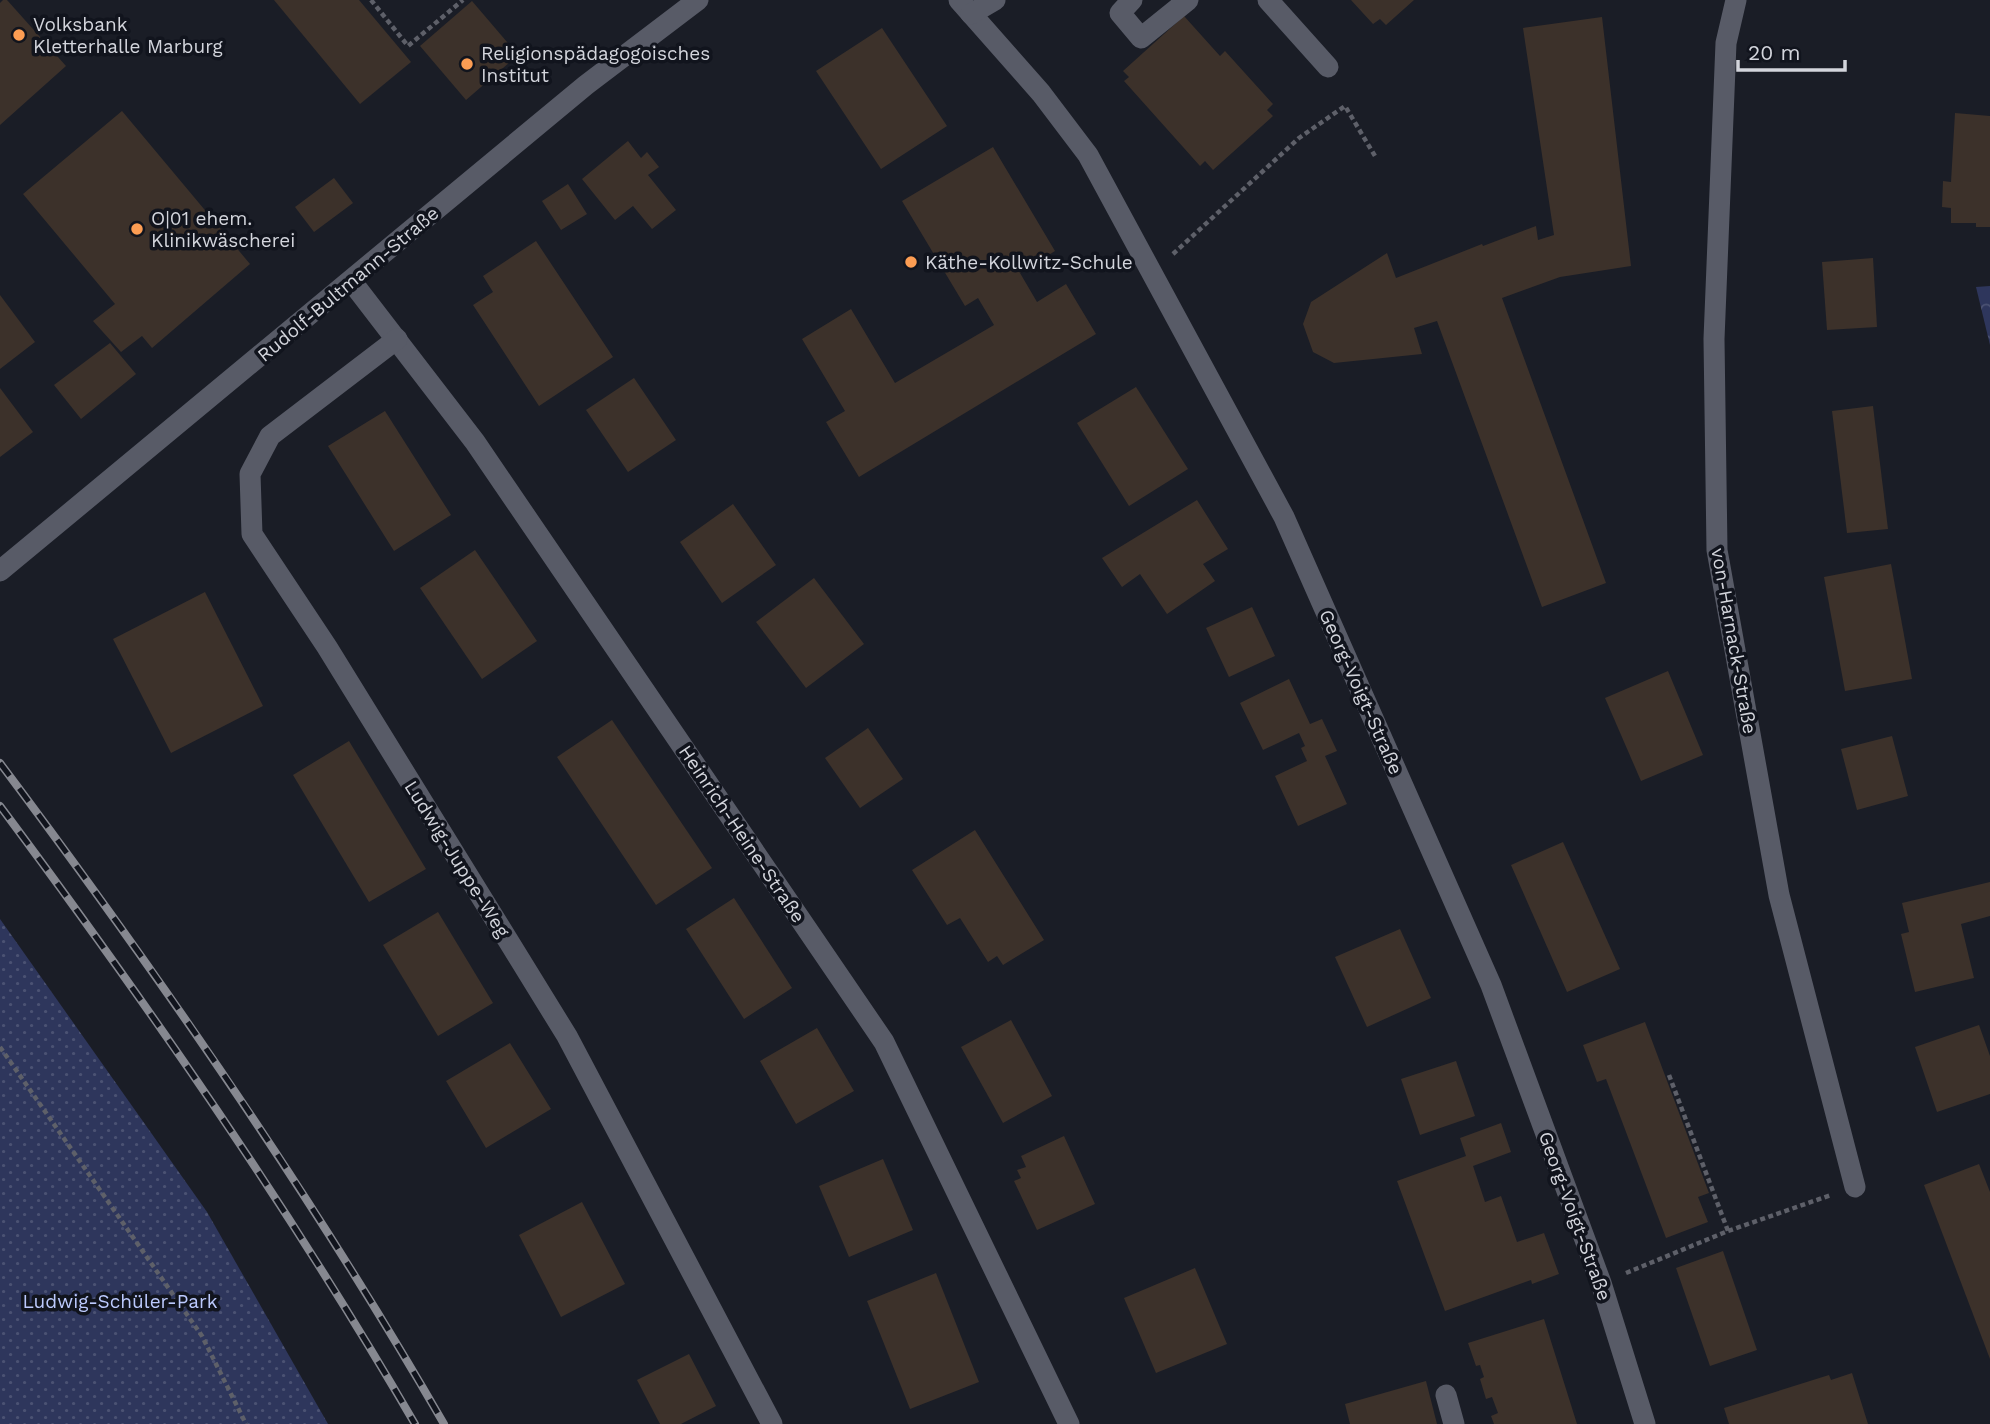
<svg xmlns="http://www.w3.org/2000/svg" width="1990" height="1424" viewBox="0 0 1990 1424" font-family="'Work Sans',sans-serif">
<defs>
<pattern id="green-dots" width="8" height="8" patternUnits="userSpaceOnUse" patternTransform="scale(1.75)"><rect width="8" height="8" fill="#2e365c"/><path d="M2 2h.1M6 6h.1" fill="none" stroke="#4b5273" stroke-width="1.8" stroke-linecap="round"/></pattern>
<pattern id="forest-crowns" width="20" height="18" patternUnits="userSpaceOnUse" patternTransform="scale(1.75)"><rect width="20" height="18" fill="#2e365c"/><path d="M2 6a3 3 0 1 1 6 0M12 15a3 3 0 1 1 6 0" fill="none" stroke="#4b5273"/></pattern>
</defs>
<rect width="100%" height="100%" fill="#1a1d26"/>
<!-- green -->
<path fill="url(#green-dots)" d="M0,919L207,1212L328,1424H0Z"/>
<!-- forest -->
<path fill="url(#forest-crowns)" d="M1990,286V345L1976,287Z"/>
<!-- building -->
<g fill="#3c312a">
<path d="M3,0H7L66,66L0,125V3Z"/>
<path d="M274,0H359L411,62L360,104Z"/>
<path d="M1351,0H1414L1386,25L1380,19L1373,24Z"/>
<path d="M472,1L518,55L466,100L420,46Z"/>
<path d="M1184,16L1220,56L1225,51L1273,104L1267,110L1273,116L1213,170L1205,161L1200,166L1124,81L1129,77L1123,71Z"/>
<path d="M1602,17L1631,266L1560,277L1502,298L1606,583L1542,607L1437,321L1414,328L1422,354L1334,363L1313,352L1303,324L1311,302L1387,253L1396,278L1482,244L1483,246L1536,226L1538,240L1554,235L1523,28Z"/>
<path d="M882,28L947,126L881,169L816,71Z"/>
<path d="M122,111L250,264L152,348L142,336L121,352L93,321L115,304L23,194Z"/>
<path d="M1955,113L1990,116V227H1976V223H1951V208L1942,207L1943,181L1951,182Z"/>
<path d="M628,141L641,158L647,152L659,167L648,175L676,210L652,229L633,206L615,220L582,179Z"/>
<path d="M993,147L1055,251L1020,273L1037,302L1066,284L1096,334L859,477L826,422L845,411L802,339L851,309L895,383L994,325L978,298L965,306L902,201Z"/>
<path d="M334,178L353,203L314,232L295,207Z"/>
<path d="M568,184L587,214L561,230L542,201Z"/>
<path d="M536,241L613,357L539,406L473,305L493,292L483,276Z"/>
<path d="M1873,258L1877,327L1827,330L1822,262Z"/>
<path d="M0,295L35,342L0,369Z"/>
<path d="M110,343L136,374L81,419L54,385Z"/>
<path d="M634,378L676,440L628,472L586,410Z"/>
<path d="M1136,387L1188,469L1129,506L1077,423Z"/>
<path d="M0,388L33,432L0,457Z"/>
<path d="M1873,406L1888,529L1847,533L1832,411Z"/>
<path d="M385,411L451,515L394,551L328,446Z"/>
<path d="M1197,500L1228,549L1203,564L1215,581L1167,614L1140,574L1122,587L1102,558Z"/>
<path d="M733,504L776,565L722,603L680,542Z"/>
<path d="M475,550L537,641L482,679L420,588Z"/>
<path d="M1891,564L1912,679L1845,691L1824,577Z"/>
<path d="M814,578L864,644L806,688L756,622Z"/>
<path d="M205,592L263,706L171,753L113,639Z"/>
<path d="M1252,607L1275,656L1229,677L1206,628Z"/>
<path d="M1668,671L1703,755L1641,781L1605,698Z"/>
<path d="M1289,679L1310,724L1322,719L1337,751L1325,756L1347,804L1298,826L1275,776L1307,761L1301,748L1305,746L1299,733L1263,750L1240,703Z"/>
<path d="M612,720L712,868L656,905L557,757Z"/>
<path d="M868,728L903,779L860,808L825,758Z"/>
<path d="M1892,736L1908,796L1857,810L1841,749Z"/>
<path d="M349,741L426,869L369,902L293,775Z"/>
<path d="M975,830L1044,940L1003,965L997,956L988,962L960,918L947,925L912,870Z"/>
<path d="M1563,842L1620,969L1567,992L1511,865Z"/>
<path d="M1990,882V916L1961,924L1974,978L1915,992L1901,934L1909,932L1902,903Z"/>
<path d="M734,898L792,988L744,1019L686,929Z"/>
<path d="M438,912L493,1003L438,1036L383,945Z"/>
<path d="M1400,929L1431,998L1367,1027L1335,957Z"/>
<path d="M1011,1020L1052,1096L1003,1123L961,1047Z"/>
<path d="M1645,1022L1709,1193L1698,1197L1708,1222L1666,1238L1606,1079L1597,1082L1583,1045Z"/>
<path d="M1979,1025L1990,1056V1094L1937,1112L1915,1047Z"/>
<path d="M817,1028L854,1091L796,1124L760,1061Z"/>
<path d="M510,1043L551,1109L486,1148L446,1081Z"/>
<path d="M1456,1061L1475,1116L1420,1135L1401,1079Z"/>
<path d="M1501,1123L1511,1152L1473,1166L1485,1202L1501,1196L1517,1242L1544,1233L1559,1274L1532,1284L1531,1280L1445,1311L1397,1181L1466,1156L1460,1138Z"/>
<path d="M1064,1136L1095,1204L1037,1230L1014,1181L1021,1178L1017,1170L1026,1167L1021,1156Z"/>
<path d="M883,1159L913,1230L849,1257L819,1186Z"/>
<path d="M1979,1164L1990,1192V1359L1924,1185Z"/>
<path d="M582,1202L625,1284L561,1317L519,1235Z"/>
<path d="M1723,1251L1757,1350L1710,1366L1676,1268Z"/>
<path d="M1195,1268L1227,1344L1156,1373L1124,1298Z"/>
<path d="M936,1273L979,1382L910,1409L867,1301Z"/>
<path d="M1544,1319L1577,1424H1494L1491,1416L1498,1413L1492,1397L1486,1399L1480,1379L1484,1377L1480,1365L1476,1366L1468,1343Z"/>
<path d="M689,1354L716,1406L681,1424H660L637,1380Z"/>
<path d="M1852,1373L1868,1424H1729L1724,1408L1829,1375L1831,1380Z"/>
<path d="M1426,1381L1437,1424H1350L1345,1404Z"/>
</g>
<g fill="none" stroke-linecap="round" stroke-linejoin="round">
<!-- path -->
<g stroke="#5e6069" stroke-width="4.5" stroke-dasharray="5 3.5" stroke-linecap="butt">
<path d="M371,0L408,46L463,0"/>
<path d="M1173,254L1299,138L1345,106L1375,156"/>
<path d="M0,1047L202,1336L246,1424"/>
<path d="M1669,1075L1728,1231"/>
<path d="M1626,1273L1728,1231L1831,1195"/>
</g>
<!-- lane -->
<g stroke="#585b67" stroke-width="21">
<path d="M1132,0L1120,13L1141,38L1188,0"/>
<path d="M1268,0L1328,67"/>
<path d="M1446,1395L1454,1424"/>
</g>
<!-- street -->
<g stroke="#585b67" stroke-width="21">
<path d="M959,0L1041,93L1088,155L1284,517L1491,985L1601,1283L1645,1424"/>
<path d="M1736,0L1726,43L1714,339L1717,550L1779,895L1855,1187"/>
<path d="M971,14L995,0"/>
<path d="M352,282L475,442L884,1042L1069,1424"/>
<path d="M397,339L270,436L250,474L252,534L327,647L567,1036L772,1424"/>
<path d="M0,571L586,85L698,0"/>
</g>
<!-- rail casing -->
<g stroke="#868890" stroke-width="8">
<g id="rail">
<path d="M0,763C159,975 312,1195 444,1424"/>
<path d="M0,806C148,1005 290,1209 415,1424"/>
</g>
</g>
<!-- rail -->
<use href="#rail" stroke="#11141d" stroke-width="5" stroke-dasharray="16" stroke-linecap="butt"/>
</g>
<!-- markers -->
<g fill="#fc9d53" stroke="#11141d" stroke-width="2.5">
<circle cx="19" cy="35" r="7"/>
<circle cx="467" cy="64" r="7"/>
<circle cx="137" cy="229" r="7"/>
<circle cx="911" cy="262" r="7"/>
</g>
<g text-anchor="middle" dominant-baseline="central" stroke-width="7" stroke-linejoin="round" paint-order="stroke">
<!-- poi labels -->
<g font-size="19" fill="#d3d5dc" stroke="#11141d" text-anchor="start">
<text x="33" y="24">Volksbank<tspan x="33" dy="22">Kletterhalle Marburg</tspan></text>
<text x="481" y="53">Religionspädagogoisches<tspan x="481" dy="22">Institut</tspan></text>
<text x="151" y="218">O|01 ehem.<tspan x="151" dy="22">Klinikwäscherei</tspan></text>
<text x="925" y="262">Käthe-Kollwitz-Schule</text>
</g>
<!-- street labels -->
<g font-size="19" fill="#d3d5dc" stroke="#11141d">
<text transform="translate(348 284) rotate(-40)">Rudolf-Bultmann-Straße</text>
<text transform="translate(1734 641) rotate(80)">von-Harnack-Straße</text>
<text transform="translate(1361 692) rotate(66)">Georg-Voigt-Straße</text>
<text transform="translate(742 834) rotate(56)">Heinrich-Heine-Straße</text>
<text transform="translate(457 859) rotate(58)">Ludwig-Juppe-Weg</text>
<text transform="translate(1575 1216) rotate(70)">Georg-Voigt-Straße</text>
</g>
<!-- park labels -->
<g font-size="19" fill="#bccafd" stroke="#11141d">
<text x="120" y="1301">Ludwig-Schüler-Park</text>
</g>
</g>
<!-- scale -->
<path d="M1738 60v10h107v-10" fill="none" stroke="#d3d5dc" stroke-width="3.5"/>
<text x="1748" y="60" font-size="21" fill="#d3d5dc" stroke="#11141d" stroke-width="5" paint-order="stroke">20 m</text>
</svg>
